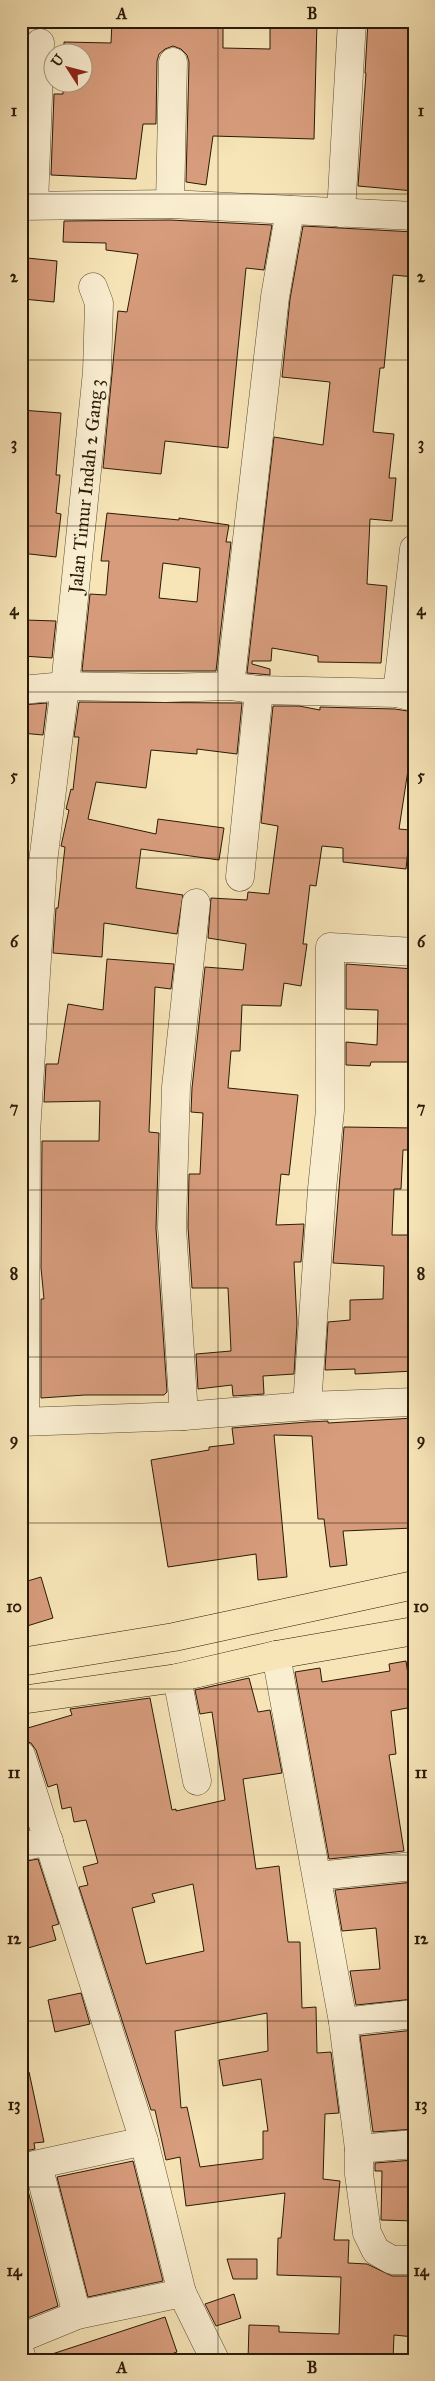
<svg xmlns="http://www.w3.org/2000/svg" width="435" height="2381" viewBox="0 0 435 2381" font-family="'IM FELL Great Primer',serif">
<rect width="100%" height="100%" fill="#f7e5b8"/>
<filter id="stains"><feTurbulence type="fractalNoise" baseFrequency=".004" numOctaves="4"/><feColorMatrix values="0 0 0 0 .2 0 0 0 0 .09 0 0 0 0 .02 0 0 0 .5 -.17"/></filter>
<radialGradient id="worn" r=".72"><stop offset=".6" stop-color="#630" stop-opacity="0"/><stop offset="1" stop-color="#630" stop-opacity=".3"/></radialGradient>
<!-- building -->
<g fill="#d79c7c" stroke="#281a07" fill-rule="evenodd">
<path d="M112,21H223V48L270,49V21H317L314,139L213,136L206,185L186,182L189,62L187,55L181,49L173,46L165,49L159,54L157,61L156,124H143L136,179L51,175L54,94H63V82H82V52H64V42L111,43Z"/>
<path d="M368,21H414V191L358,186L366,73H365Z"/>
<path d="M170,220L272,225L264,270L246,268L228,448L165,441L161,474L103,468L118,311L127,312L138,254L106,250V243L63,242L64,221Z"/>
<path d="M303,226L414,232V277L393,275L384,368H380L373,432L394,434L389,478H396L392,521L370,519L367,584L387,586L381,663L318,662V656L272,648L271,661H252V664L270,669V675L260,674L247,673L274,437L323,445L330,382L282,377L290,299Z"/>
<path d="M27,258L57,261L54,302L23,299Z"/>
<path d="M21,410L61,413L56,475H60L56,513L61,514L56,557L21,553Z"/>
<path d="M107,513L179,520V518L229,525L226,542H231L216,671H82L90,594L106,595L109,561H101ZM163,563L200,568L197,602L159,598Z"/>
<path d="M25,620L56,621L52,658L23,656Z"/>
<path d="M79,702L242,703L237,754L197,749V754L151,750L146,788L96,782L88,819L156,834L158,819L224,828L219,860L141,849L136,888L183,895L177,934L104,923L102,957L53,953L56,908H58L65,847L61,846L69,810L66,809L71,789L73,790L79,737H74Z"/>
<path d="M47,703L43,735L21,733V705Z"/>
<path d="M273,706H299L320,710V707L395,709L414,712V731L399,829L410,830L406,869L343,862V848L322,846L316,886L310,885L303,944H307L301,986L284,983L281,1006L242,1005L240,1051H231L228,1088L298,1095L289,1175L281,1174L276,1225L304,1224L301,1262H294L297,1323L294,1374L263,1376L264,1394L233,1396L232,1385L198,1389L196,1354L231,1351L228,1288H192L188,1227L189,1174H200L203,1113L191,1112L192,1088L205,967L243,970L246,944L208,938L211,898L247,900L248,892L269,894L278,826L261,823Z"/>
<path d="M107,959L174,964L171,989L155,987L149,1132L159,1133L156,1228L167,1392L164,1395H85L41,1398V1299H44L41,1268L42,1141H99L100,1101L44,1102L46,1064H58L68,1004L103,1010Z"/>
<path d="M346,964L414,969V1062H371L370,1066L346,1065V1042L377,1045L378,1010L346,1009Z"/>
<path d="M344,1127L414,1128V1150H403L401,1189H394L392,1235H414V1371L355,1374V1369L325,1370L328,1322L350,1320V1300L383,1299L384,1266L333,1263Z"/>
<path d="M414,1418V1528L343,1531L347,1565L330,1567L324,1519H318L312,1436L274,1435L287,1577L258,1580L256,1554L168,1567L151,1460L209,1450V1447L234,1444L232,1428L308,1422L328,1421V1423Z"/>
<path d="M41,1577L53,1618L27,1626L21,1608V1583Z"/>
<path d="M406,1661L413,1707L391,1711L396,1754L389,1755L404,1851L329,1859L295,1672L320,1668L322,1682L390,1671L389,1664Z"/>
<path d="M249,1678L258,1712L270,1710L282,1773L243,1779L256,1869L279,1866L288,1942H300L302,2008L316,2007L317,2053L331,2052L339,2113L325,2114L323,2179L340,2181L334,2240H349L348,2263L367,2264L392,2276H414V2337L394,2335L393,2360H248L249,2325L279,2326V2332L339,2334L341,2277L277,2275L278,2238H281L285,2193L186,2206L180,2157L166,2160L155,2110H151L79,1887L88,1885L83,1867L98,1863L86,1820L74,1822L71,1807L62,1809L57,1784L48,1787L36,1750L31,1743L21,1740V1730L72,1715L70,1709L150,1698L172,1810L176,1809V1811L225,1800L212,1712L200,1714L195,1690ZM193,1884L204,1951L146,1964L132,1908L155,1902L152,1894ZM267,2013L268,2051L219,2060L223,2086L261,2079L268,2131H263V2159L200,2167L187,2107L181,2108L175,2031Z"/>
<path d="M38,1859L59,1924L52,1926L56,1940L21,1950V1862Z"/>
<path d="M414,1882V1999L356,2005L350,1971L380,1969L376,1928L342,1931L335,1890Z"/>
<path d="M81,1993L90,2024L55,2032L48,2000Z"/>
<path d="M414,2030V2056H410L414,2129L373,2132L360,2036Z"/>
<path d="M29,2072L44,2142L34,2143L35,2149L21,2152V2073Z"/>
<path d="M414,2160V2221L381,2220L382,2171H375V2163Z"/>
<path d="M133,2161L163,2281L88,2297L57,2177Z"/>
<path d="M21,2183H26L58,2306L25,2319L21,2307Z"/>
<path d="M227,2259H257V2279H233Z"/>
<path d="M234,2294L241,2318L216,2326L205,2304Z"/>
<path d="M165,2317L177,2352L155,2360H47L46,2356Z"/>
</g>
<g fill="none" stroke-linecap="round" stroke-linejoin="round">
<!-- minor casing -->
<g stroke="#5c4d33" stroke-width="29">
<g id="minor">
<path d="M170,204L173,62"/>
<path d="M34,205L40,43"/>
<path d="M21,206L170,204L414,216"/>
<path d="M341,213L352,21"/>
<path d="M230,686L275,297L290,210"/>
<path d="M21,690L65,686L165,688L230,686L259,690L397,693L414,697"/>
<path d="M397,693L414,549"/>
<path d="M240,877L259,690"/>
<path d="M307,1406L322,1189L330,1110V947L414,952"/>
<path d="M184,1416L172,1227L176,1087L196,903"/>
<path d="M21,1422L184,1416L307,1406L414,1402"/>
<path id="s1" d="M25,1422L26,1133L43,862L65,686L97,372L99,303L93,287"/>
<path d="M276,1655L343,2022L359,2149V2174L367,2233L376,2251L392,2260H414"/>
<path d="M177,1678L197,1781"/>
<path d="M21,1755L144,2141L182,2293"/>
<path d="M21,1847L49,1841"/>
<path d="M317,1876L414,1866"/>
<path d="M343,2022L414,2014"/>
<path d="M359,2149L414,2144"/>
<path d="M38,2165L77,2315"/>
<path d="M21,2168L144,2141"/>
<path d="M21,2338L77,2315L182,2293L215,2360"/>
<path d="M21,2355L22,2360"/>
</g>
</g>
<!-- major casing -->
<g stroke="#281a07" stroke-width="29">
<g id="major">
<path d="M21,1662L174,1637L414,1585"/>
<path d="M21,1700L177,1678L276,1655L414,1631"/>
</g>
</g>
<!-- minor -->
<use href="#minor" stroke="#faeed1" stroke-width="28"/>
<!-- major -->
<use href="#major" stroke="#f7e5b8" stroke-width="28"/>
</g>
<!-- grid -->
<path fill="none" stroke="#281a07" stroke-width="1" stroke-opacity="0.55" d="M218,21V2360M21,194H414M21,360H414M21,526H414M21,692H414M21,858H414M21,1024H414M21,1190H414M21,1357H414M21,1523H414M21,1689H414M21,1855H414M21,2021H414M21,2187H414"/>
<g text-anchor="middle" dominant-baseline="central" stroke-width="4" stroke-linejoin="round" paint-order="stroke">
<!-- street labels -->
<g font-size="19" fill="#281a07" stroke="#faeed1">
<text stroke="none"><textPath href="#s1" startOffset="939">Jalan Timur Indah 2 Gang 3</textPath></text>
</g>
</g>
<!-- margin -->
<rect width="435" height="2381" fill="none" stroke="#f7e5b8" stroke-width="55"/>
<!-- north arrow -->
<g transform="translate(68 68) rotate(306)"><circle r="24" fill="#faeed1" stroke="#a69980"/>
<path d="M0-4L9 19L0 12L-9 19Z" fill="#8f2418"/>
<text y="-8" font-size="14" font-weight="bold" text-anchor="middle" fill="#281a07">U</text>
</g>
<rect x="28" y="28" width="380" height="2326" fill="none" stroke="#281a07" stroke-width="2"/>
<g font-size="16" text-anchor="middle" font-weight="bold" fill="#281a07">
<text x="122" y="19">A</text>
<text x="312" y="19">B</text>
<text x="14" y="116">1</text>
<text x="421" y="116">1</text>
<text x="14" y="282">2</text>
<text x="421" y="282">2</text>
<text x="14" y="449">3</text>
<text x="421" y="449">3</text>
<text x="14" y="615">4</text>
<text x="421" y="615">4</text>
<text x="14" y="781">5</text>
<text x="421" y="781">5</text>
<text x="14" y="947">6</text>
<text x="421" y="947">6</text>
<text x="14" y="1113">7</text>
<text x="421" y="1113">7</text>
<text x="14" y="1279">8</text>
<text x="421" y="1279">8</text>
<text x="14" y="1445">9</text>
<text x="421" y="1445">9</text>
<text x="14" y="1612">10</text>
<text x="421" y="1612">10</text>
<text x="14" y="1778">11</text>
<text x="421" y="1778">11</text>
<text x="14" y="1944">12</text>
<text x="421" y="1944">12</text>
<text x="14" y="2110">13</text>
<text x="421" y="2110">13</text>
<text x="14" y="2276">14</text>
<text x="421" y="2276">14</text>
<text x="122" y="2373">A</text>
<text x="312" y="2373">B</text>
</g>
<rect width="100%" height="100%" filter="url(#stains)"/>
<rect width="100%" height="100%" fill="url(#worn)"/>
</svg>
